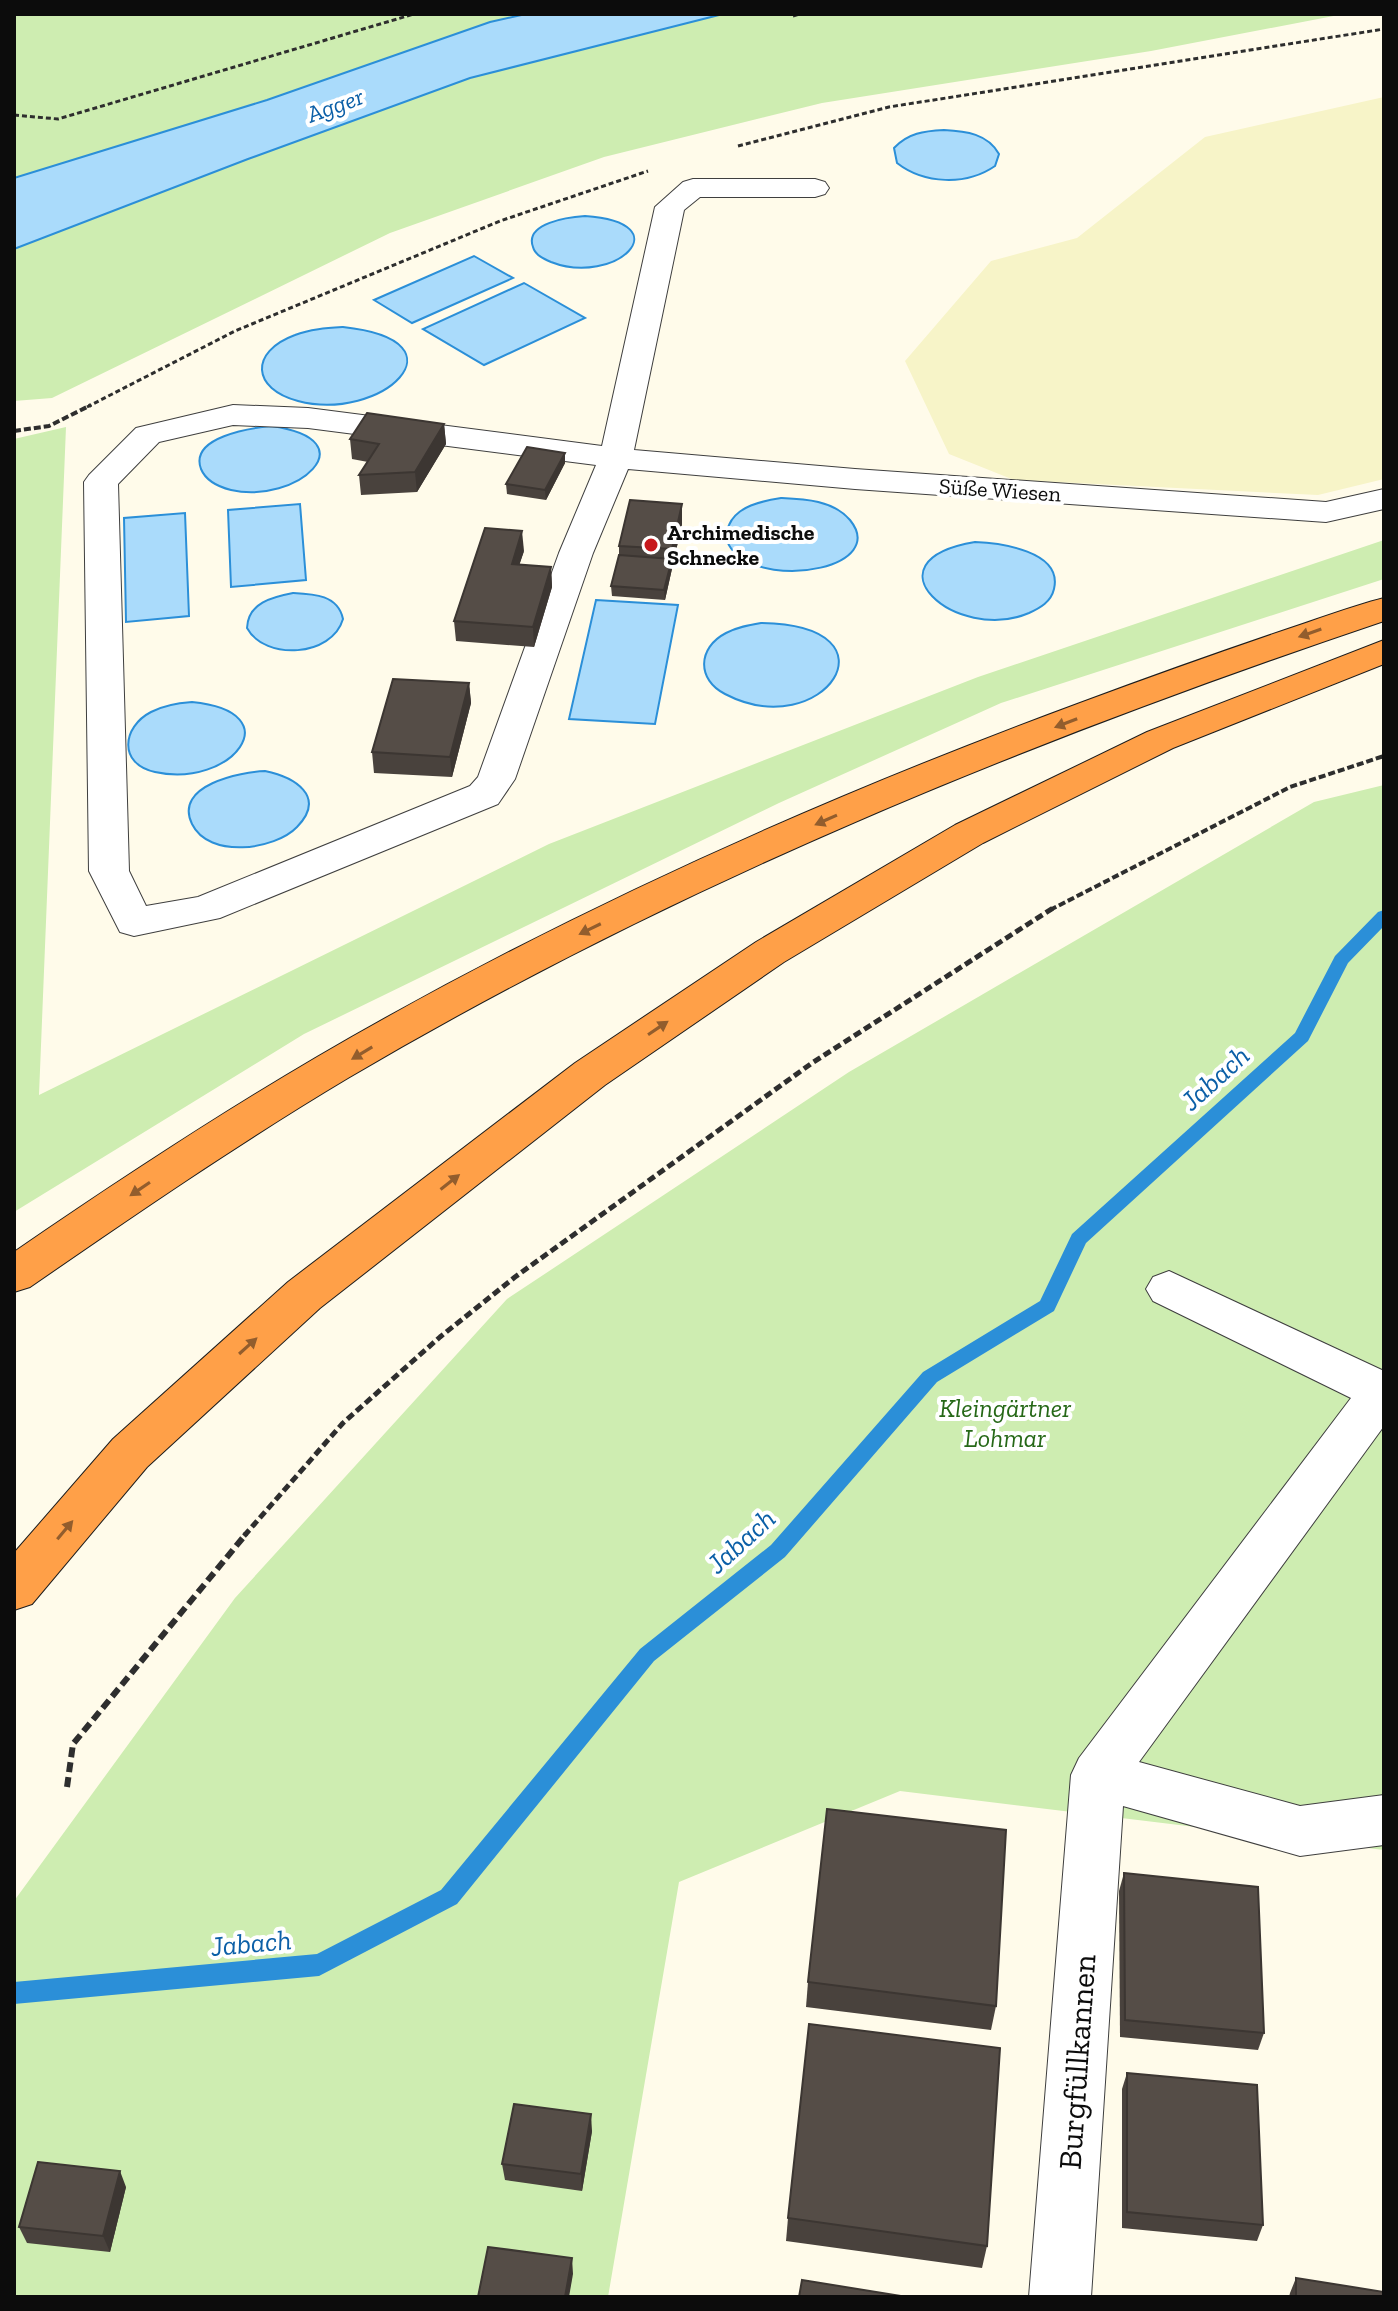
<svg xmlns="http://www.w3.org/2000/svg" width="1398" height="2311" viewBox="0 0 1398 2311" font-family="'Zilla Slab',serif">
<rect width="100%" height="100%" fill="#fffbea"/>
<!-- farmland -->
<path fill="#f7f4c8" d="M1384,97V479L1318,495L1014,480L949,454L905,361L991,261L1077,238L1205,137Z"/>
<!-- green -->
<g fill="#ceedb1">
<path d="M14,14H526L490,22L267,100L14,178Z"/>
<path d="M723,14H1344L1151,51L822,103L604,157L390,233L52,398L14,401V249L248,159L470,78Z"/>
<path d="M66,427L39,1095L549,844L978,677L1384,540V579L1001,703L779,803L304,1034L14,1212V439Z"/>
<path d="M1384,785V1850L900,1791L679,1882L608,2297H14V1901L235,1598L507,1299L849,1072L1314,802Z"/>
</g>
<!-- water -->
<g fill="#aadbfb" stroke="#2b8fd8" stroke-width="2">
<path d="M526,14H723L470,78L248,159L14,249V178L267,100L490,22Z"/>
<path d="M944,130C966,131 988,134 999,154L995,166C966,186 924,184 897,163L894,148C908,133 924,131 944,130Z"/>
<path d="M585,216C683,223 615,287 551,262C544,259 535,255 533,247C524,223 569,217 585,216Z"/>
<path d="M474,256L513,278L412,323L374,300Z"/>
<path d="M524,283L585,318L484,365L423,329Z"/>
<path d="M343,327C472,341 380,423 298,401C252,389 249,352 295,335C310,329 327,328 343,327Z"/>
<path d="M271,426C371,440 296,505 231,490C219,487 206,481 201,469C189,437 251,428 271,426Z"/>
<path d="M781,498C804,499 833,500 850,520C888,567 772,589 735,553C727,545 724,535 729,525C737,506 762,501 781,498Z"/>
<path d="M300,504L306,580L231,587L228,510Z"/>
<path d="M185,513L189,616L126,622L124,518Z"/>
<path d="M975,542C1000,543 1063,551 1054,589C1051,602 1040,608 1029,613C956,644 862,561 975,542Z"/>
<path d="M293,593C314,594 338,595 343,619C332,657 265,661 247,628C248,603 272,597 293,593Z"/>
<path d="M596,600L678,605L655,724L569,719Z"/>
<path d="M761,623C905,625 823,745 725,694C697,680 697,648 726,633C737,627 749,625 761,623Z"/>
<path d="M192,702C293,712 231,789 155,772C118,764 122,727 151,712C164,705 178,703 192,702Z"/>
<path d="M265,771C294,777 327,796 297,827C275,850 209,859 192,824C173,785 241,772 265,771Z"/>
</g>
<g fill="none" stroke-linecap="round" stroke-linejoin="round">
<!-- stream -->
<path fill="#2b8fd8" fill-rule="evenodd" d="M1384,910V926L1348,963L1308,1041L1086,1243L1054,1311L937,1382L785,1557L654,1661L457,1904L319,1976L14,2004V1982L317,1954L441,1890L640,1649L771,1545L923,1372L1040,1301L1072,1234L1295,1033L1335,956L1378,912Z"/>
<!-- minor casing -->
<g stroke="#3f3f3f" stroke-width="2">
<g id="minor">
<path d="M693,179H815L825,182L829,188L825,194L815,197H700L684,210L634,450L855,469L1326,502L1384,489V509L1326,522L855,489L628,469L593,553L515,779L498,804L220,918L134,936L120,932L89,871L84,482L89,475L136,428L233,405L308,408L602,446L655,207L683,182ZM233,425L308,428L596,465L559,553L478,777L470,786L198,897L146,906L129,871L118,484L159,442Z"/>
<path d="M1169,1271L1384,1371V1426L1139,1762L1300,1806L1384,1795V1845L1300,1856L1123,1806L1091,2297H1029L1071,1775L1079,1758L1351,1398L1153,1301L1146,1289L1153,1277Z"/>
</g>
</g>
<!-- highway casing -->
<g stroke="#1d1d1d" stroke-width="2">
<g id="highway">
<path d="M1384,598V621C1025,742 675,885 348,1078C239,1143 134,1215 30,1287L14,1292V1252C113,1184 213,1118 317,1057C559,916 817,800 1080,703C1147,678 1214,654 1282,631C1316,620 1349,607 1384,598Z"/>
<path d="M1384,640V664L1173,748L983,843L784,962L605,1085L320,1308L147,1467L32,1604L14,1610V1553L113,1439L288,1282L575,1063L756,942L955,825L1147,732Z"/>
</g>
</g>
<!-- path-far3 -->
<g stroke="#2e2e2e" stroke-width="3" stroke-dasharray="5 3" stroke-linecap="butt">
<path d="M793,16L800,14"/>
<path d="M14,115L58,119L414,14"/>
<path d="M738,146L889,107L1384,29"/>
<path d="M87,407L235,331L500,221L648,171"/>
</g>
<!-- path-far2 -->
<g stroke="#2e2e2e" stroke-width="4" stroke-dasharray="7 3" stroke-linecap="butt">
<path d="M14,431L49,426L91,405"/>
<path d="M1050,910L1290,787L1384,756"/>
</g>
<!-- path-far1 -->
<path stroke="#2e2e2e" stroke-width="5" stroke-dasharray="8 4" stroke-linecap="butt" d="M244,1536L343,1423L440,1337L515,1277L812,1063L1053,908"/>
<!-- path -->
<path stroke="#2e2e2e" stroke-width="6" stroke-dasharray="10 5" stroke-linecap="butt" d="M67,1787L73,1744L246,1534"/>
<!-- minor -->
<use href="#minor" fill="#fff" fill-rule="evenodd"/>
<!-- highway -->
<use href="#highway" fill="#ffa048" fill-rule="evenodd"/>
</g>
<!-- wall -->
<g fill="#49423d">
<path d="M444,424L446,444L417,492L361,495L359,475L368,462L352,459L350,439Z"/>
<path d="M565,453V463L546,500L507,494L506,484Z"/>
<path d="M682,504V524L665,600L612,596L611,586L619,555V546Z"/>
<path d="M524,551L519,565L551,567L552,587L534,647L456,641L454,621Z"/>
<path d="M469,683L471,703L452,777L374,773L372,752Z"/>
<path d="M1124,1873L1264,2033L1258,2050L1120,2037L1119,1891Z"/>
<path d="M808,1982L996,2006L991,2030L806,2007Z"/>
<path d="M1127,2073L1263,2225L1257,2241L1122,2228V2089Z"/>
<path d="M592,2131L582,2191L505,2180L502,2164Z"/>
<path d="M126,2187L110,2252L27,2243L19,2227Z"/>
<path d="M788,2218L987,2246L982,2268L786,2241Z"/>
<path d="M1296,2278L1384,2297H1289L1290,2293Z"/>
</g>
<!-- shaded-wall -->
<g fill="#3c3632">
<path d="M444,424L446,444L417,492L415,472Z"/>
<path d="M565,453V463L546,500L545,490Z"/>
<path d="M682,504V524L665,600L664,590L672,559V549Z"/>
<path d="M522,531L524,551L513,584L512,564Z"/>
<path d="M551,567L552,587L534,647L533,627Z"/>
<path d="M469,683L471,703L452,777L450,757Z"/>
<path d="M591,2114L592,2131L582,2191L581,2174Z"/>
<path d="M120,2171L126,2187L110,2252L103,2236Z"/>
<path d="M572,2258L573,2274L569,2297H565Z"/>
</g>
<!-- building -->
<g fill="#554d47" stroke="#3c3632" stroke-width="2">
<path d="M367,413L444,424L415,472L359,475L379,444L350,439Z"/>
<path d="M527,447L565,453L545,490L506,484Z"/>
<path d="M630,500L682,504L672,549L619,546Z"/>
<path d="M485,528L522,531L512,564L551,567L533,627L454,621Z"/>
<path d="M619,555L672,559L664,590L611,586Z"/>
<path d="M393,679L469,683L450,757L372,752Z"/>
<path d="M827,1809L1006,1830L996,2006L808,1982Z"/>
<path d="M1124,1873L1258,1887L1264,2033L1125,2020Z"/>
<path d="M809,2024L1000,2048L987,2246L788,2218Z"/>
<path d="M1127,2073L1257,2085L1263,2225L1127,2212Z"/>
<path d="M514,2104L591,2114L581,2174L502,2164Z"/>
<path d="M38,2162L120,2171L103,2236L19,2227Z"/>
<path d="M488,2247L572,2258L565,2297H478Z"/>
<path d="M1296,2278L1384,2292V2297H1296Z"/>
<path d="M802,2280L907,2297H799Z"/>
</g>
<!-- one-way arrows -->
<defs><path id="oneway-solid" d="M-6-.8H1V-3.2L6.5 0L1 3.2V.8H-6Z" transform="scale(2)"/></defs>
<g fill="#925d2d">
<use href="#oneway-solid" transform="translate(1310 633) rotate(161)"/>
<use href="#oneway-solid" transform="translate(1066 723) rotate(159)"/>
<use href="#oneway-solid" transform="translate(826 820) rotate(156)"/>
<use href="#oneway-solid" transform="translate(590 929) rotate(154)"/>
<use href="#oneway-solid" transform="translate(658 1028) rotate(-34)"/>
<use href="#oneway-solid" transform="translate(362 1053) rotate(149)"/>
<use href="#oneway-solid" transform="translate(450 1182) rotate(-38)"/>
<use href="#oneway-solid" transform="translate(140 1189) rotate(146)"/>
<use href="#oneway-solid" transform="translate(248 1346) rotate(-42)"/>
<use href="#oneway-solid" transform="translate(65 1530) rotate(-50)"/>
</g>
<!-- markers -->
<circle fill="#c7191d" stroke="#fff" stroke-width="3" cx="651" cy="545" r="8"/>
<g text-anchor="middle" dominant-baseline="central" stroke-width="8" stroke-linejoin="round" paint-order="stroke">
<!-- far-street labels -->
<g font-size="22" fill="#0c0c0c" stroke="#fff">
<text transform="translate(1000 490) rotate(4)">Süße Wiesen</text>
</g>
<!-- far-poi labels -->
<g font-size="22" font-weight="bold" fill="#0c0c0c" stroke="#fff" text-anchor="start">
<text x="667" y="532">Archimedische<tspan x="667" dy="25">Schnecke</tspan></text>
</g>
<!-- far-water labels -->
<g font-size="24" font-style="italic" fill="#0b5fa7" stroke="#fff">
<text transform="translate(335 105) rotate(-20)">Agger</text>
</g>
<!-- park labels -->
<g font-size="26" font-style="italic" fill="#266817" stroke="#fff">
<text x="1005" y="1408">Kleingärtner<tspan x="1005" dy="30">Lohmar</tspan></text>
</g>
<!-- water labels -->
<g font-size="28" font-style="italic" fill="#0b5fa7" stroke="#fff">
<text transform="translate(1215 1078) rotate(-42)">Jabach</text>
<text transform="translate(741 1541) rotate(-42)">Jabach</text>
<text transform="translate(251 1943) rotate(-5)">Jabach</text>
</g>
<!-- near-street labels -->
<g font-size="32" fill="#0c0c0c" stroke="#fff">
<text transform="translate(1077 2062) rotate(-86)">Burgfüllkannen</text>
</g>
</g>
<!-- border -->
<rect width="1398" height="2311" fill="none" stroke="#0c0c0c" stroke-width="32"/>
</svg>
